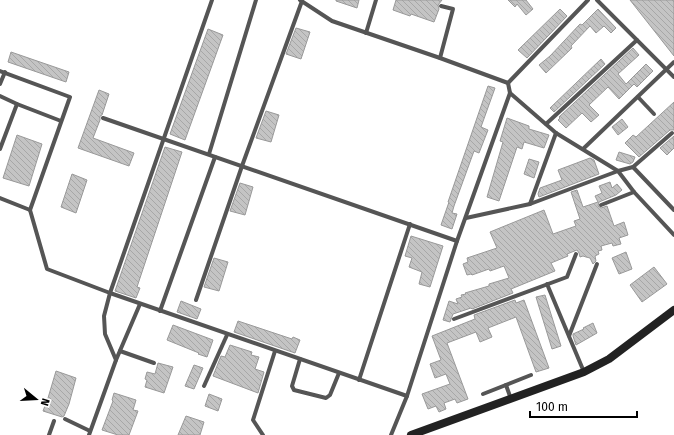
<svg xmlns="http://www.w3.org/2000/svg" width="674" height="435" viewBox="0 0 674 435" font-family="'Fira Sans',sans-serif">
<defs>
<pattern id="building-back-hatch" width="6" height="6" patternUnits="userSpaceOnUse"><rect width="6" height="6" fill="#c4c4c4"/><path d="M-1 5l2 2M0 0l6 6M5-1l2 2" fill="none" stroke="#a7a7a7"/></pattern>
</defs>
<rect width="100%" height="100%" fill="#fff"/>
<!-- building -->
<g fill="url(#building-back-hatch)" stroke="#999">
<path d="M336,0H359L357,8L336,1Z"/>
<path d="M396,0H442L438,5L439,9L434,22L411,14L410,16L393,10Z"/>
<path d="M508,0H526L533,9L526,15L517,4L515,7Z"/>
<path d="M630,0H674V56Z"/>
<path d="M560,9L567,16L527,58L518,50Z"/>
<path d="M598,9L616,28L611,33L604,26L596,33L590,26L571,46L572,48L546,73L539,65L550,56L580,24L582,25Z"/>
<path d="M296,28L310,32L301,59L286,54Z"/>
<path d="M208,29L223,35L185,140L170,134Z"/>
<path d="M633,48L639,55L618,74L626,84L646,64L653,71L637,87L634,84L619,99L608,87L589,105L599,115L591,122L582,113L566,128L558,120L560,118L559,117Z"/>
<path d="M11,52L69,72L66,82L8,62Z"/>
<path d="M601,59L605,64L554,112L550,108Z"/>
<path d="M488,86L495,88L481,127L488,130L479,153L474,151L454,206L452,213L457,214L452,229L441,225L449,202H448Z"/>
<path d="M99,90L109,94L102,115L100,116V120L93,138L134,153L129,166L78,148Z"/>
<path d="M674,102V130H670L639,157L625,143L633,135L636,137Z"/>
<path d="M266,111L279,115L271,142L256,138Z"/>
<path d="M507,118L529,126V129L549,135L544,148L524,142L522,149L517,147L499,201L487,197L503,142L500,141Z"/>
<path d="M622,119L628,127L618,135L612,127Z"/>
<path d="M17,135L42,144L29,186L3,178Z"/>
<path d="M674,136V148L667,155L660,148Z"/>
<path d="M165,147L182,152L137,287L140,288L136,298L115,291Z"/>
<path d="M619,152L635,157L633,162L630,164L616,160Z"/>
<path d="M590,158L594,160L599,174L539,197L538,194L540,188L562,180L558,170Z"/>
<path d="M529,159L539,162L534,178L524,174Z"/>
<path d="M72,174L87,180L76,213L61,207Z"/>
<path d="M610,182L612,188L617,184L622,190L616,195L599,202L598,206L601,208L607,206L614,226L624,222L628,235L619,238L621,244L613,246L612,243L601,246L602,250L598,251L599,254L595,256L596,261L593,264L590,258L586,257L583,256L580,257L579,253L577,250L567,254L568,256L551,263L555,271L511,289L513,293L472,309L471,308L453,314L450,322L443,320L449,301L458,304L456,299L462,297L461,295L466,294L465,293L489,286V284L509,278L504,266L490,271L489,269L472,275L471,274L467,275L463,264L468,262L467,258L497,248L490,232L544,210L553,234L576,226L574,221L580,219L571,192L577,190L583,207L598,202L595,196L602,193L599,186Z"/>
<path d="M240,183L253,187L245,215L230,211Z"/>
<path d="M411,236L443,246L430,287L419,284L422,272L409,267L412,258L405,256Z"/>
<path d="M626,252L632,269L619,274L612,258Z"/>
<path d="M214,258L228,262L219,291L204,287Z"/>
<path d="M654,267L667,284L642,302L630,285Z"/>
<path d="M545,295L561,346L552,349L536,297Z"/>
<path d="M515,300L516,303L524,300L549,368L536,372L516,317L488,328L492,337L480,342L476,332L447,343L468,399L457,403L455,399L444,403L446,409L439,412L436,406L428,409L422,394L450,384L446,374L435,378L430,364L441,360L432,336L475,319L474,315Z"/>
<path d="M181,301L201,309L197,319L177,312Z"/>
<path d="M238,321L292,339L293,337L300,340L295,353L234,332Z"/>
<path d="M593,323L597,333L576,345L573,336V334L584,329L583,328Z"/>
<path d="M173,325L213,340L207,357L198,354L199,353L167,340Z"/>
<path d="M230,345L252,352L251,355L259,357L255,369L264,372L258,393L213,376L221,356L225,357Z"/>
<path d="M158,363L173,367L164,393L145,387L147,380L145,379L147,372L155,374Z"/>
<path d="M194,365L203,368L194,389L185,386Z"/>
<path d="M56,371L76,378L69,404L64,416L62,417L43,411L48,398Z"/>
<path d="M114,393L136,400L133,410L138,411L129,435H118L102,430L113,401L112,400Z"/>
<path d="M209,394L222,399L218,411L205,406Z"/>
<path d="M186,416L204,422L200,435H178Z"/>
</g>
<g fill="none" stroke-linecap="round" stroke-linejoin="round">
<!-- lane -->
<g stroke="#555" stroke-width="4">
<path d="M300,0L332,21L440,58L508,83L510,93L556,133L618,171L634,192L674,235"/>
<path d="M597,0L674,77"/>
<path d="M366,33L376,0"/>
<path d="M440,58L453,9L441,6"/>
<path d="M0,71L70,97L30,210"/>
<path d="M508,83L588,0"/>
<path d="M0,84L5,72"/>
<path d="M0,96L17,104L61,121"/>
<path d="M638,97L654,114"/>
<path d="M103,118L457,241"/>
<path d="M546,124L637,40"/>
<path d="M0,149L17,104"/>
<path d="M583,149L674,62"/>
<path d="M209,154L256,0"/>
<path d="M633,167L674,210"/>
<path d="M0,198L30,210L47,269L110,293L407,396"/>
<path d="M530,204L556,133"/>
<path d="M601,205L634,192"/>
<path d="M466,218L530,204L618,171L633,167L672,133"/>
<path d="M547,284L584,372"/>
<path d="M196,300L242,166L302,1"/>
<path d="M160,311L215,157"/>
<path d="M454,319L567,277L576,254"/>
<path d="M569,336L597,264"/>
<path d="M120,351L154,363"/>
<path d="M300,359L292,386L294,390L326,398L330,395L339,373"/>
<path d="M116,360L105,334L104,316L110,293L212,0"/>
<path d="M359,380L410,224"/>
<path d="M506,385L511,399"/>
<path d="M204,386L227,335"/>
<path d="M483,394L531,375"/>
<path d="M65,419L90,431"/>
<path d="M49,435L54,421"/>
<path d="M89,435L116,360L140,304"/>
<path d="M263,435L253,420L275,351"/>
<path d="M391,435L407,396L457,241L510,93"/>
</g>
<!-- secondary -->
<path stroke="#222" stroke-width="8" d="M411,435L584,372L609,359L674,310"/>
</g>
<!-- north arrow -->
<g transform="translate(36 399) rotate(108)" stroke="#ffffff" stroke-width="3" paint-order="stroke">
<path d="M0-3L7 15L0 10L-7 15Z" fill="#000000"/>
<text y="-6" font-size="11" font-weight="bold" text-anchor="middle" fill="#000000">N</text>
</g>
<!-- scale -->
<path d="M530 411v6h107v-6" fill="none" stroke="#000000" stroke-width="2"/>
<text x="536" y="411" font-size="12" fill="#000000" stroke="#ffffff" stroke-width="3" paint-order="stroke">100 m</text>
</svg>
